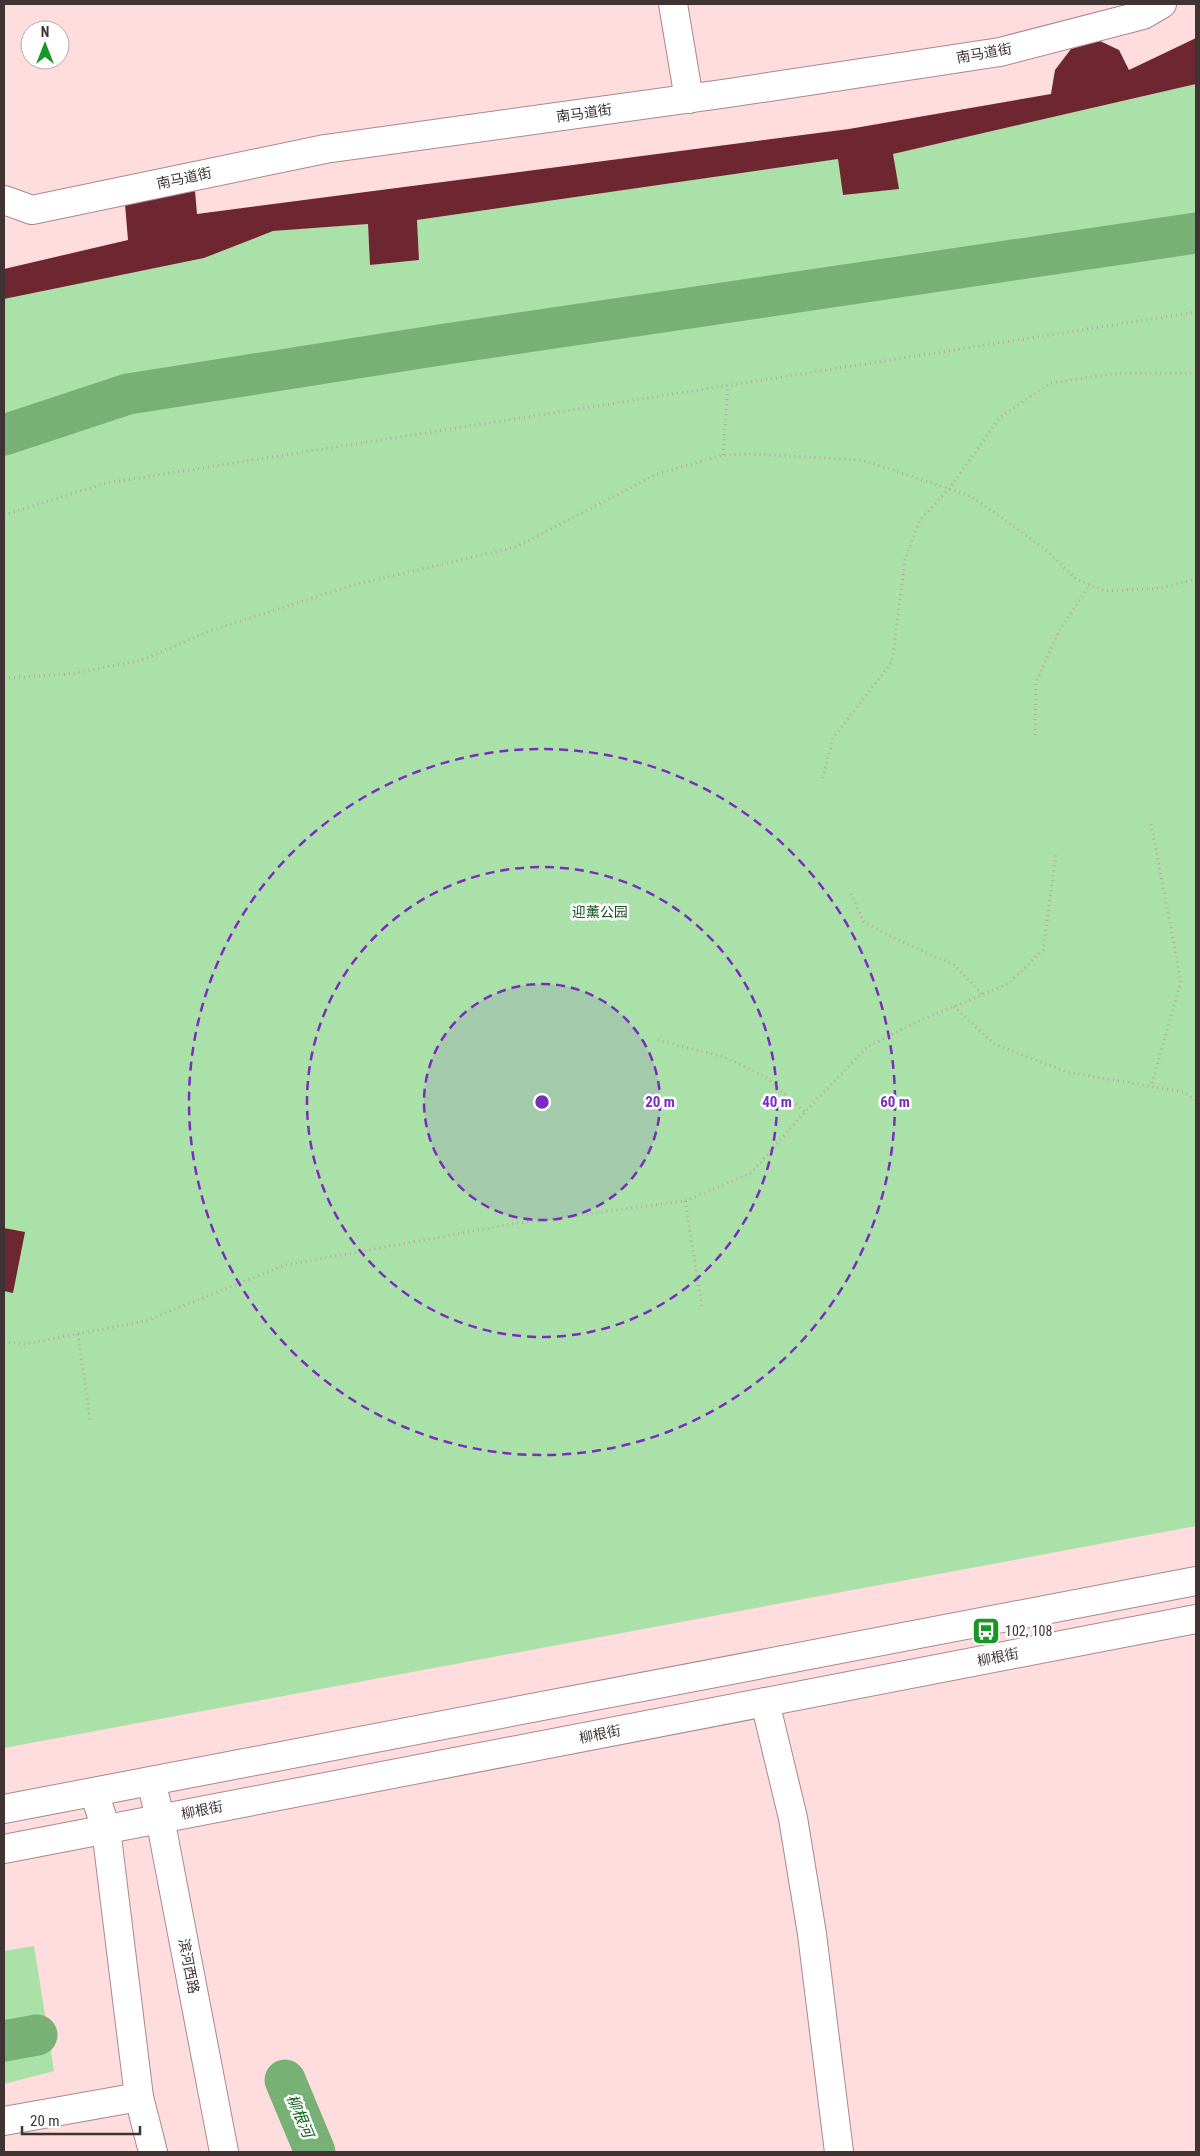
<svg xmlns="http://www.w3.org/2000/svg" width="1200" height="2156" viewBox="0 0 1200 2156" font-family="'Roboto Condensed','Noto Sans SC',sans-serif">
<rect width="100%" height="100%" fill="#ffdcdd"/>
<!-- green -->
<g fill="#a9e1a8">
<path d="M1196,84V1526L4,1748V299L204,258L273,231L368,224L370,265L419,260L417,220L838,159L843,194L898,189L893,154Z"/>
<path d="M34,1946L54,2071L4,2084V1951Z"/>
</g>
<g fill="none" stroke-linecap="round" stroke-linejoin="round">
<!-- canal -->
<g stroke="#77b176" stroke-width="41">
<path d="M4,435L128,394L446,344L1196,233"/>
<path d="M4,2041L37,2035"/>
<path d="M285,2080L315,2152"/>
</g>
</g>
<!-- building -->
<g fill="#6e2630">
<path d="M1196,38V84L893,154L899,189L843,195L838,159L417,220L419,260L370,265L368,224L273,231L204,258L4,299V269L128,240L125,204L195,191L197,214L849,129L1051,94L1055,70L1071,49L1100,41L1119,50L1129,70Z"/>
<path d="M4,1228L25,1232L13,1293L4,1291Z"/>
</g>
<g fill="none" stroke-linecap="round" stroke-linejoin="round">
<!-- minor casing -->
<g stroke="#a9898b" stroke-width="30">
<g id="minor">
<path d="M673,4L689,99"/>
<path d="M4,200L32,210L325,149L729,93L1000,52L1143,15L1162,4"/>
<path d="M765,1702L793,1818L812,1934L839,2152"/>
<path d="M4,2121L139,2097"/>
</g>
</g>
<!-- tertiary casing -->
<g stroke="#a9898b" stroke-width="30">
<g id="tertiary">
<path d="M151,1781L160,1818L224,2152"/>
<path d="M94,1792L106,1829L139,2097L153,2152"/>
</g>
</g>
<!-- secondary casing -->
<g stroke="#a9898b" stroke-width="30">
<g id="secondary">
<path d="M4,1809L1196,1581"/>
<path d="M4,1849L1196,1619"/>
</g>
</g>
<!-- path -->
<g stroke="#c0a4a5" stroke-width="3" stroke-dasharray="1 4" stroke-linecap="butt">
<path d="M723,455L728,386"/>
<path d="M4,515L106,483L1196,312"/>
<path d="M4,678L70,674L142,660L212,630L353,585L516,547L657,474L723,455L751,454L862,460L971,496L1045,549L1076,579L1105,591L1161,588L1196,579"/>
<path d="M1035,735L1036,682L1059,631L1090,584"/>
<path d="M823,778L833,738L892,662L905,560L920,520L949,489L1000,417L1051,383L1119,373H1196"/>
<path d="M1151,824L1181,981L1151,1087"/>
<path d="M851,894L864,922L896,939L954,965L983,995"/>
<path d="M954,1006L994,1044L1067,1072L1184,1092L1196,1101"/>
<path d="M658,1040L724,1057L766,1077L805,1112"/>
<path d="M685,1201L702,1308"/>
<path d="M78,1334L90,1420"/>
<path d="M4,1342L25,1344L145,1321L285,1265L518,1223L685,1201L751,1173L805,1112L867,1047L919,1021L1008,984L1043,950L1056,854"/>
</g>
<!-- minor -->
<use href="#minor" stroke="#fff" stroke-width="28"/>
<!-- tertiary -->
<use href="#tertiary" stroke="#fff" stroke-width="28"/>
<!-- secondary -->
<use href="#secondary" stroke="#fff" stroke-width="28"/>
</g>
<!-- distance rings -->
<circle cx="542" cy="1102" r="118" fill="#7b2cbf" fill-opacity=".12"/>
<g fill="none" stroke="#7b2cbf" stroke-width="2.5" stroke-dasharray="9 6">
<circle cx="542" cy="1102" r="118"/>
<circle cx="542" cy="1102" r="235"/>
<circle cx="542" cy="1102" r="353"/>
</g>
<!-- icons -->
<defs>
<g id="bus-square" transform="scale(1.4375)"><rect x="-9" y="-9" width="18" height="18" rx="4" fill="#199628" stroke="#fff"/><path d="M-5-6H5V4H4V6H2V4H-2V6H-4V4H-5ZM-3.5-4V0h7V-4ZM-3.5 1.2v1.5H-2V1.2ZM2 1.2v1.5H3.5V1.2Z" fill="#fff"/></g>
</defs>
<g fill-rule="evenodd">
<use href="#bus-square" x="986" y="1631"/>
</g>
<g text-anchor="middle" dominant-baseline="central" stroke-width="5" stroke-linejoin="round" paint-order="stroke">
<!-- street labels -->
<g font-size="14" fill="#403334" stroke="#fff">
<text transform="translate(984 53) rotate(-10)">南马道街</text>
<text transform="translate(584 113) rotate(-8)">南马道街</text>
<text transform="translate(184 178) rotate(-12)">南马道街</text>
<text transform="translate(998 1657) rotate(-11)">柳根街</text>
<text transform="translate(600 1734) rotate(-11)">柳根街</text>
<text transform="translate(202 1810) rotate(-11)">柳根街</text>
<text transform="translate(189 1966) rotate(79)">滨河西路</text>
</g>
<!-- park labels -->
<g font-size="14" fill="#19541d" stroke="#fff">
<text x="600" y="912">迎薰公园</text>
</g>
<!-- poi labels -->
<g font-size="14" fill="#403334" stroke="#fff" text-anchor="start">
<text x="1005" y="1631">102, 108</text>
</g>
<!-- water labels -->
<g font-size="15" font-style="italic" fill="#0d6217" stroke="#fff">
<text transform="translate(300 2116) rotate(67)">柳根河</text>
</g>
</g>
<circle cx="542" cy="1102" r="8" fill="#7b2cbf" stroke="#fff" stroke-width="2.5"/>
<g font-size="15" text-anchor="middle" font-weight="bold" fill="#7b2cbf" stroke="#fff" stroke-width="5" stroke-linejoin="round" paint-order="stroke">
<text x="660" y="1107">20 m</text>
<text x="777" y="1107">40 m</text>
<text x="895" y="1107">60 m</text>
</g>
<!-- border -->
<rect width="1200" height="2156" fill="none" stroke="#403334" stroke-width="10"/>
<!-- north arrow -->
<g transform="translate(45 45)"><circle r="24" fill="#ffffff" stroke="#b3adae"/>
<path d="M0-4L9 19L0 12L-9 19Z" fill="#199628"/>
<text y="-8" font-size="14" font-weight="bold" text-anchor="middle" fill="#403334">N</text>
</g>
<!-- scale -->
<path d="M22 2126v8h118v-8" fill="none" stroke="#403334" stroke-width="2.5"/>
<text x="30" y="2126" font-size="15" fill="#403334" stroke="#ffffff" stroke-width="4" paint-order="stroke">20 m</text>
</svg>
